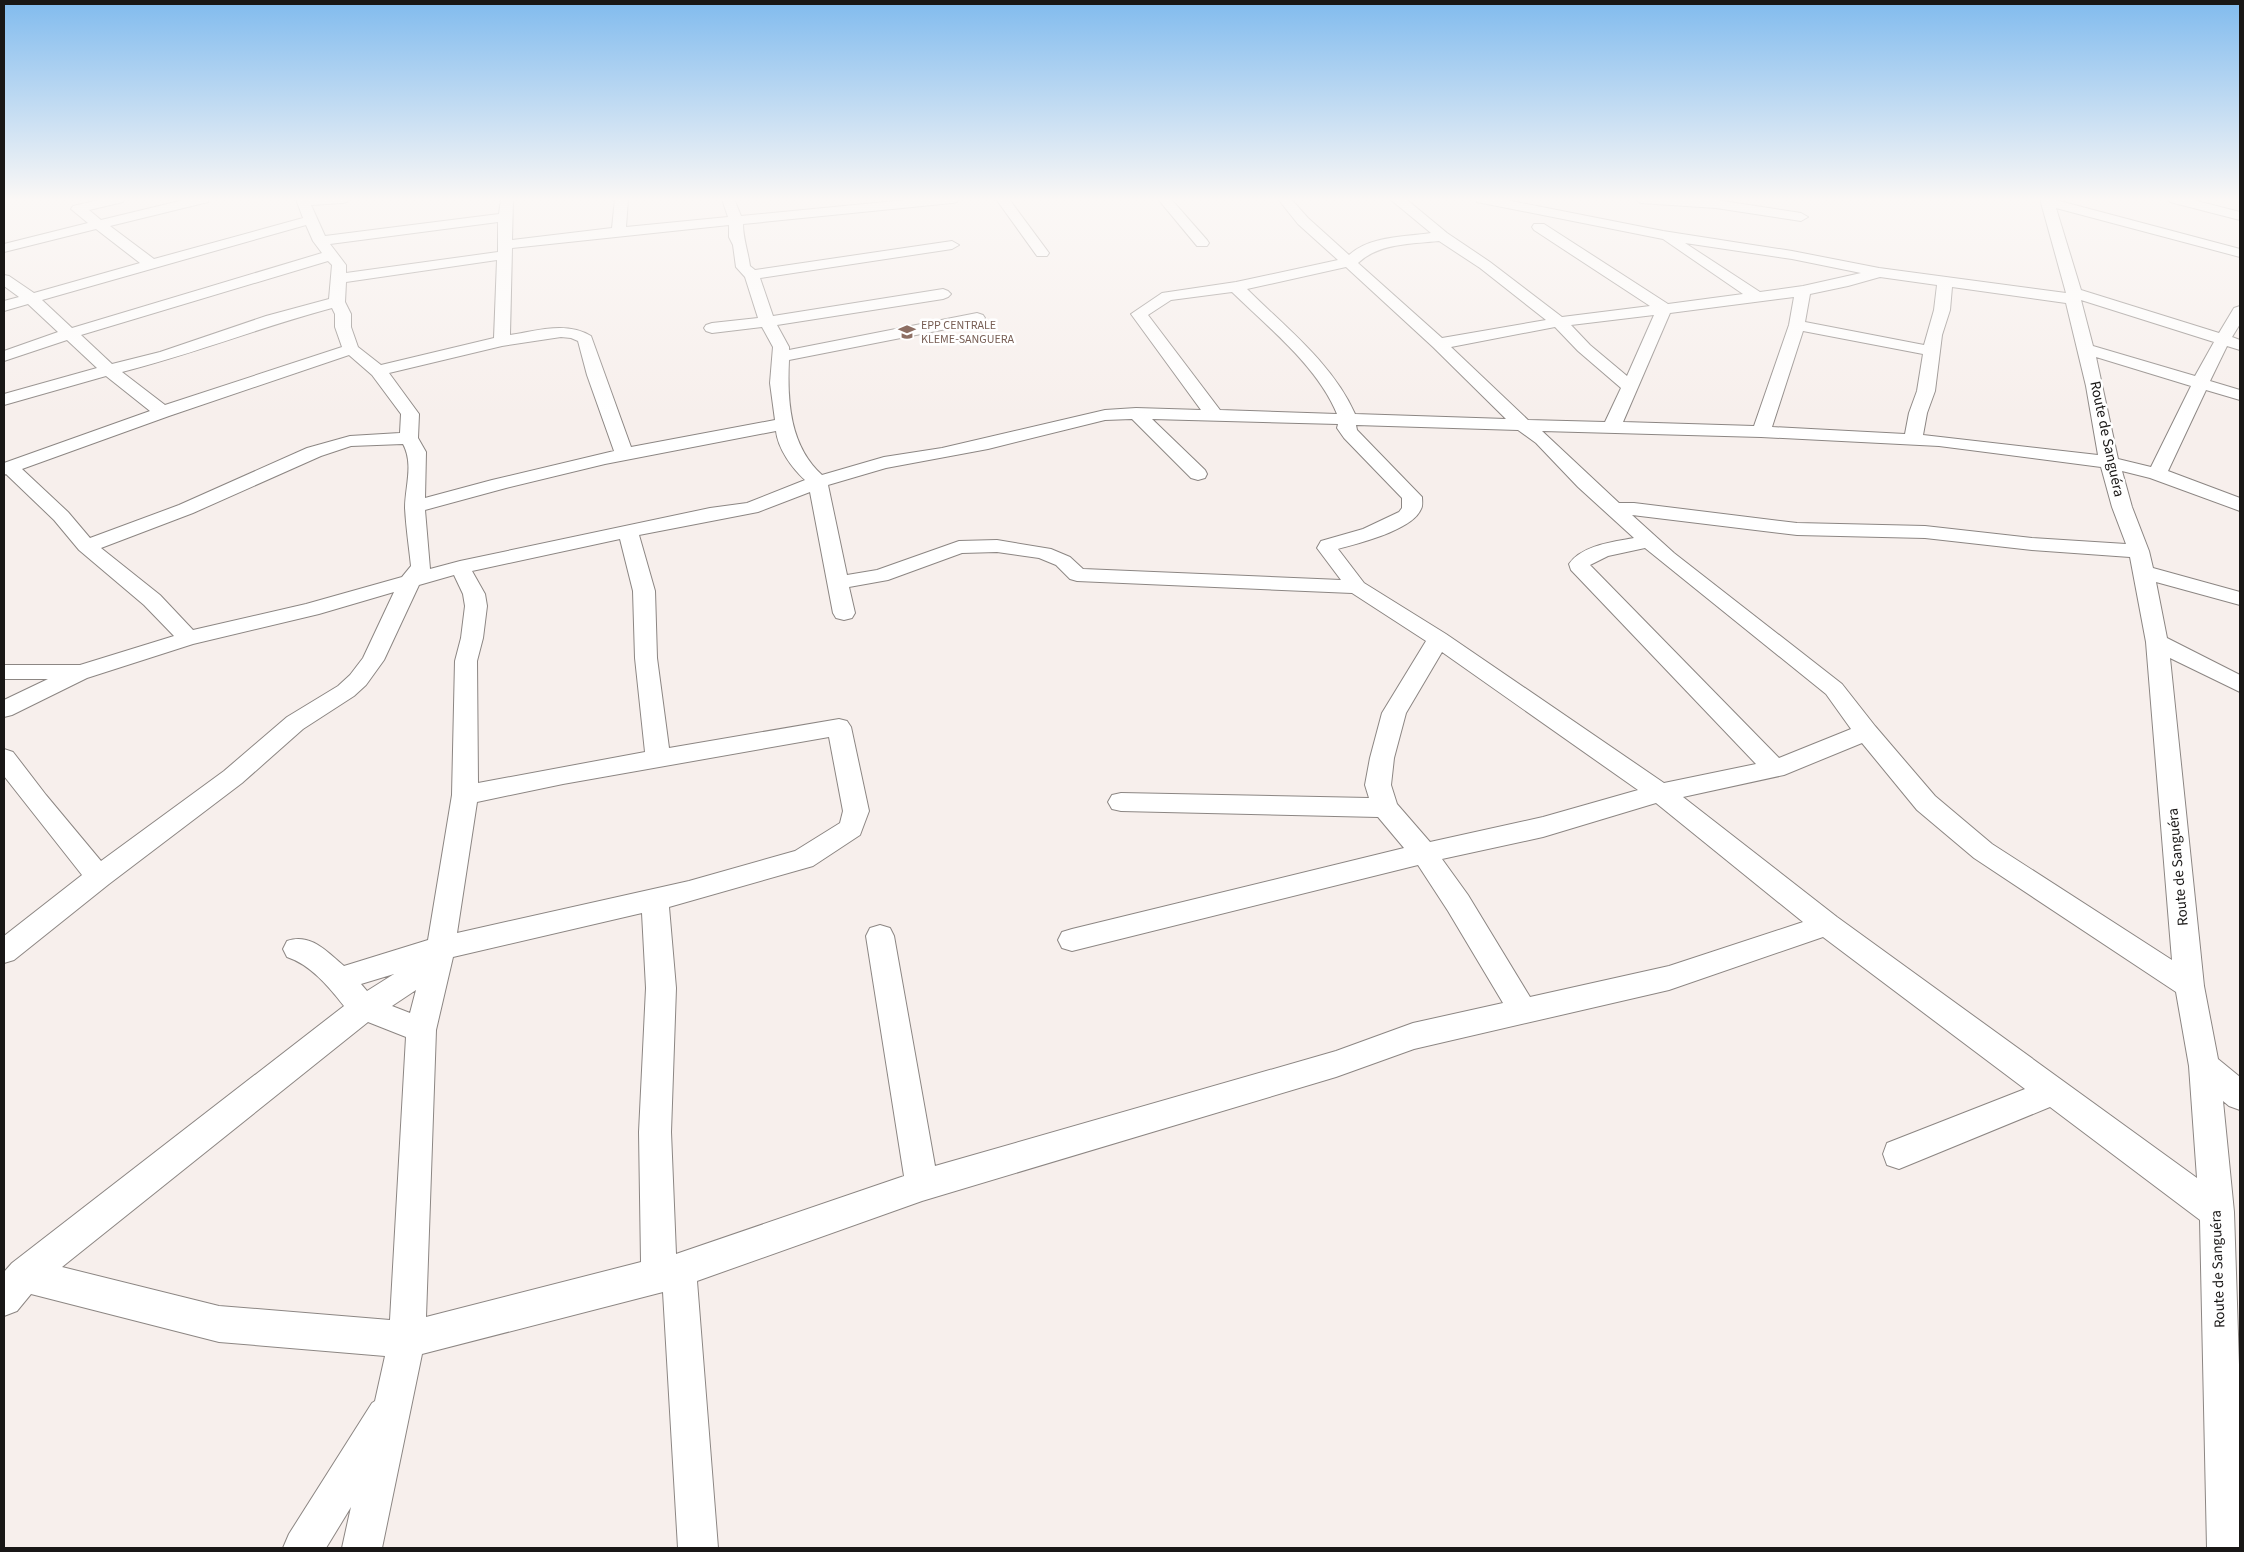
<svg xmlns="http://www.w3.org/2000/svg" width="2244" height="1552" viewBox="0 0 2244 1552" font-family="'Source Sans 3',sans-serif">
<rect width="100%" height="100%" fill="#f7efec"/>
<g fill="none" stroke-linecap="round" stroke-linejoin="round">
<!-- minor casing -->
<g stroke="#8c8683" stroke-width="2">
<g id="minor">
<path d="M103,199H125L123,202L89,210L101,220L188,199H209L208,202L110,226L154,259L303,218L296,199H348L347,202L342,203L311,205L325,236L499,214L501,199H513L512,240L612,228L615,199H628L626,227L728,217L722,199H734L741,216L916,199H958L957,202L952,203L743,224C743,238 748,251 750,266L755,270L952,241L959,245L952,249L760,278L773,316L943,289L948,291L951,294L948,297L943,299L777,325L789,347V350L977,313L983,315L985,318L983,321L977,323L789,360C787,402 790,446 822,475L884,457L942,448L1105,410L1136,408L1201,410L1131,314L1162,293L1236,282L1338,260L1298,224L1278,199H1291L1308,218L1349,255C1370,236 1404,237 1431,233L1390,199H1406L1447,233L1490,262L1562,317L1650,306L1534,230L1532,227L1534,224H1544L1668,304L1743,294L1663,239L1482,203L1477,202L1476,199H1501L1663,231L1792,251L1879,268L2066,293L2040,199H2052L2240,249V257L2056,208L2081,290L2219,333L2234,308L2240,306V324L2232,337L2240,340V350L2227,346L2210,381L2240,390V400L2206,390L2168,471L2240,498V511L2150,478L2122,471L2132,507L2149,551L2153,568L2240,592V605L2156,582L2167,638L2240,675V692L2170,658L2204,986L2218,1059L2240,1077V1110L2229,1106L2223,1101L2234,1212L2240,1395V1548H2207L2200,1220L2050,1107L1899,1169L1887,1165L1883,1154L1887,1143L2025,1089L1823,937L1669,990L1414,1049L1336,1077L922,1201L697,1281L718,1548H678L663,1292L422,1354L382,1548H342L351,1507L326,1548H283L289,1534L372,1403L375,1401L385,1356L219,1342L31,1294L17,1311L4,1316V1272L12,1263L344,1006C329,987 311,965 287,957L283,949L287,941C311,933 326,951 344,966L428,940L452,795L455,661L461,638L465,606L463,594L454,575L419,585L384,660L366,685L354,696L303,729L242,783L109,884L14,960L4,963V936L82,875L4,776V749L13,752L46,795L101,861L224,771L287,717L338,686L350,675L363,658L394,592L319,614L193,644L87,678L12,715L4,717V700L48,679H4V665H80L174,636L144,605L79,550L54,520L6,474L4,475V463L150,411L106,376L4,405V394L97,368L67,340L4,361V351L58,332L28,304L4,311V301L19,297L4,286V275L9,276L34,293L140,263L96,229L4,252V244L88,223L71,209L73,206ZM498,222V252L346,273V265L330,244ZM306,225L313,241L322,253L72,328L42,300ZM729,225V237L733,245L736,267L745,277L758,318L712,323L706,325L704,328L706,331L712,333L762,327L773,347L770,383L775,420L631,447L591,336C566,321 537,331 510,335L512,248ZM1439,241L1480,268L1546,320L1442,338L1358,263C1379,243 1412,244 1439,241ZM1685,243L1792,259L1861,273L1803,286L1760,292ZM497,260L494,338L381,365L358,347L351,327V314L345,302L346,282ZM328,261L332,265L329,299L266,316L160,352L112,364L81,335ZM1346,267L1433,347L1506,419L1355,414C1333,364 1285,327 1247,289ZM1880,277L1937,285L1934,310L1924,345L1805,322L1810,294L1848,286ZM1952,287L2066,303L2086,386L2098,455L1923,435L1927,413L1935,391L1942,335L1950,310ZM1232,292C1268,327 1318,367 1337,414L1220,410L1148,315L1171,300ZM1794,297L1789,325L1754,426L1623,422L1670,313ZM2081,300L2214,342L2195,376L2093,346ZM332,308L335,314V327L342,347L165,405L122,372C193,354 261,327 332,308ZM1654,315L1627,376L1590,345L1571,325ZM1555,327L1578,351L1621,388L1605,422L1528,420L1451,347ZM1803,331L1923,354L1917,391L1909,413L1905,434L1772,427ZM561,337L571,338L578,341L587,375L614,451L492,480L425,498L426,452L418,438L419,414L389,373L502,346ZM349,355L372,375L401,414L400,433L350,436L307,448L179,505L90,538L68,512L22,469L169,416ZM2096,357L2191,386L2151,467L2118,459ZM1132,419L1191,478L1198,480L1205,478L1207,474L1205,470L1152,419L1338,424L1337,428L1344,438L1402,498V508L1399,512L1363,529L1321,541L1317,548L1341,580L1083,569L1070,557L1051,549L997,540L959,541L877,570L847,575L828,485L886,468L988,449L1105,420ZM1356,425L1518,430L1536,443L1578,487L1634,538C1613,542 1582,545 1569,564L1571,570L1756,764L1664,783L1446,634L1364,583L1338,549C1359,543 1413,530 1421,509C1423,506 1422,500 1422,497L1357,430ZM776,431C778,449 792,468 805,480L747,503L710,508L460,561L430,569L425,510L506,488L605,464ZM1542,431L1761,437L1939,446L2101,467L2112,507L2126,544L2032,538L1925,526L1797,523L1634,503H1619ZM403,444C414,464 405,487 405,508C406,528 409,547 411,566L402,577L306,604L193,630L160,595L101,548L193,513L321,456L351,446ZM810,492L833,613L836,618L844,620L852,618L855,613L849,587L888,580L962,553L997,552L1039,558L1056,565L1070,579L1077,581L1352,593L1426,641L1382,713L1370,758L1365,785L1369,798L1121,793L1112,795L1108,802L1112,809L1121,811L1378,817L1404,848L1072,929L1062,932L1058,940L1062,948L1072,951L1418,865L1448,911L1503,1003L1413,1023L1336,1051L935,1166L894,936L890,928L880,925L870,928L866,936L904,1176L676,1254L671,1132L676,988L669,907L813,866L860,835L869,811L851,727L847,721L839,719L669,748L657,658L655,591L639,535L758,512ZM1632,515L1797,535L1925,538L2032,550L2130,557L2146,642L2172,960L1992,844L1935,796L1875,726L1842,684L1674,553ZM620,539L633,591L635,658L645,752L478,783L477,661L483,638L487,606L485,594L472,571ZM1645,548L1826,694L1851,729L1779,758L1590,565L1608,556ZM1442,652L1638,790L1543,817L1430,842L1397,804L1391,785L1394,758L1406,713ZM829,737L843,811L840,823L795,851L689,881L457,933L477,802L563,784ZM1862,743L1917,810L1974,858L2176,992L2189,1066L2197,1178L1837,917L1683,797L1784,775ZM1656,803L1803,922L1669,966L1530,997L1468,895L1442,859L1543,837ZM642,913L646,988L639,1132L641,1262L426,1317L436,1030L453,957ZM394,974L367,991L361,984ZM416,990L410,1013L392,1006ZM368,1022L406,1037L390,1320L219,1306L62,1267Z"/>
<path d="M996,199H1009L1049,253L1047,256H1037Z"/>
<path d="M1158,199H1171L1207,240L1209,243L1207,246H1197Z"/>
<path d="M1634,199L1716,200L1801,213L1808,217L1801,221L1716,208L1641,203Z"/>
<path d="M2168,199H2189L2240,212V220L2170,202Z"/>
</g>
</g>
<!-- minor -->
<use href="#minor" fill="#fff" fill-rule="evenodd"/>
</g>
<!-- sky -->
<linearGradient id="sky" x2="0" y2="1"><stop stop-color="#81bbee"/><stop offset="0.48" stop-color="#fbf8f6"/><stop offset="1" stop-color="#fbf8f6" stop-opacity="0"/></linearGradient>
<rect width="2244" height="416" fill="url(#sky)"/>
<!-- icons -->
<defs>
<g id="school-bare" transform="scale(1.35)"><path d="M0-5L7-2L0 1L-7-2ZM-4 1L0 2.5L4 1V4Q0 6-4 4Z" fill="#8d6e63" stroke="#fff" stroke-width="2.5" paint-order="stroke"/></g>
</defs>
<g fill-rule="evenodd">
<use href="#school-bare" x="907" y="332"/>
</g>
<g text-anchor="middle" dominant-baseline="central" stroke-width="5" stroke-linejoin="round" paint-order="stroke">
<!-- far-education labels -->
<g font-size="12" fill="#785e54" stroke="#fff" text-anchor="start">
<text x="921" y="325">EPP CENTRALE<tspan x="921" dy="14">KLEME-SANGUERA</tspan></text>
</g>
<!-- street labels -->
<g font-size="15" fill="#191716" stroke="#fff">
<text transform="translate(2107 439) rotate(78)">Route de Sanguéra</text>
<text transform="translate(2178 867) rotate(-95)">Route de Sanguéra</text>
<text transform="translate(2218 1269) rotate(-92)">Route de Sanguéra</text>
</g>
</g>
<!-- border -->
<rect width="2244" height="1552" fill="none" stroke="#191716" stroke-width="10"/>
</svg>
